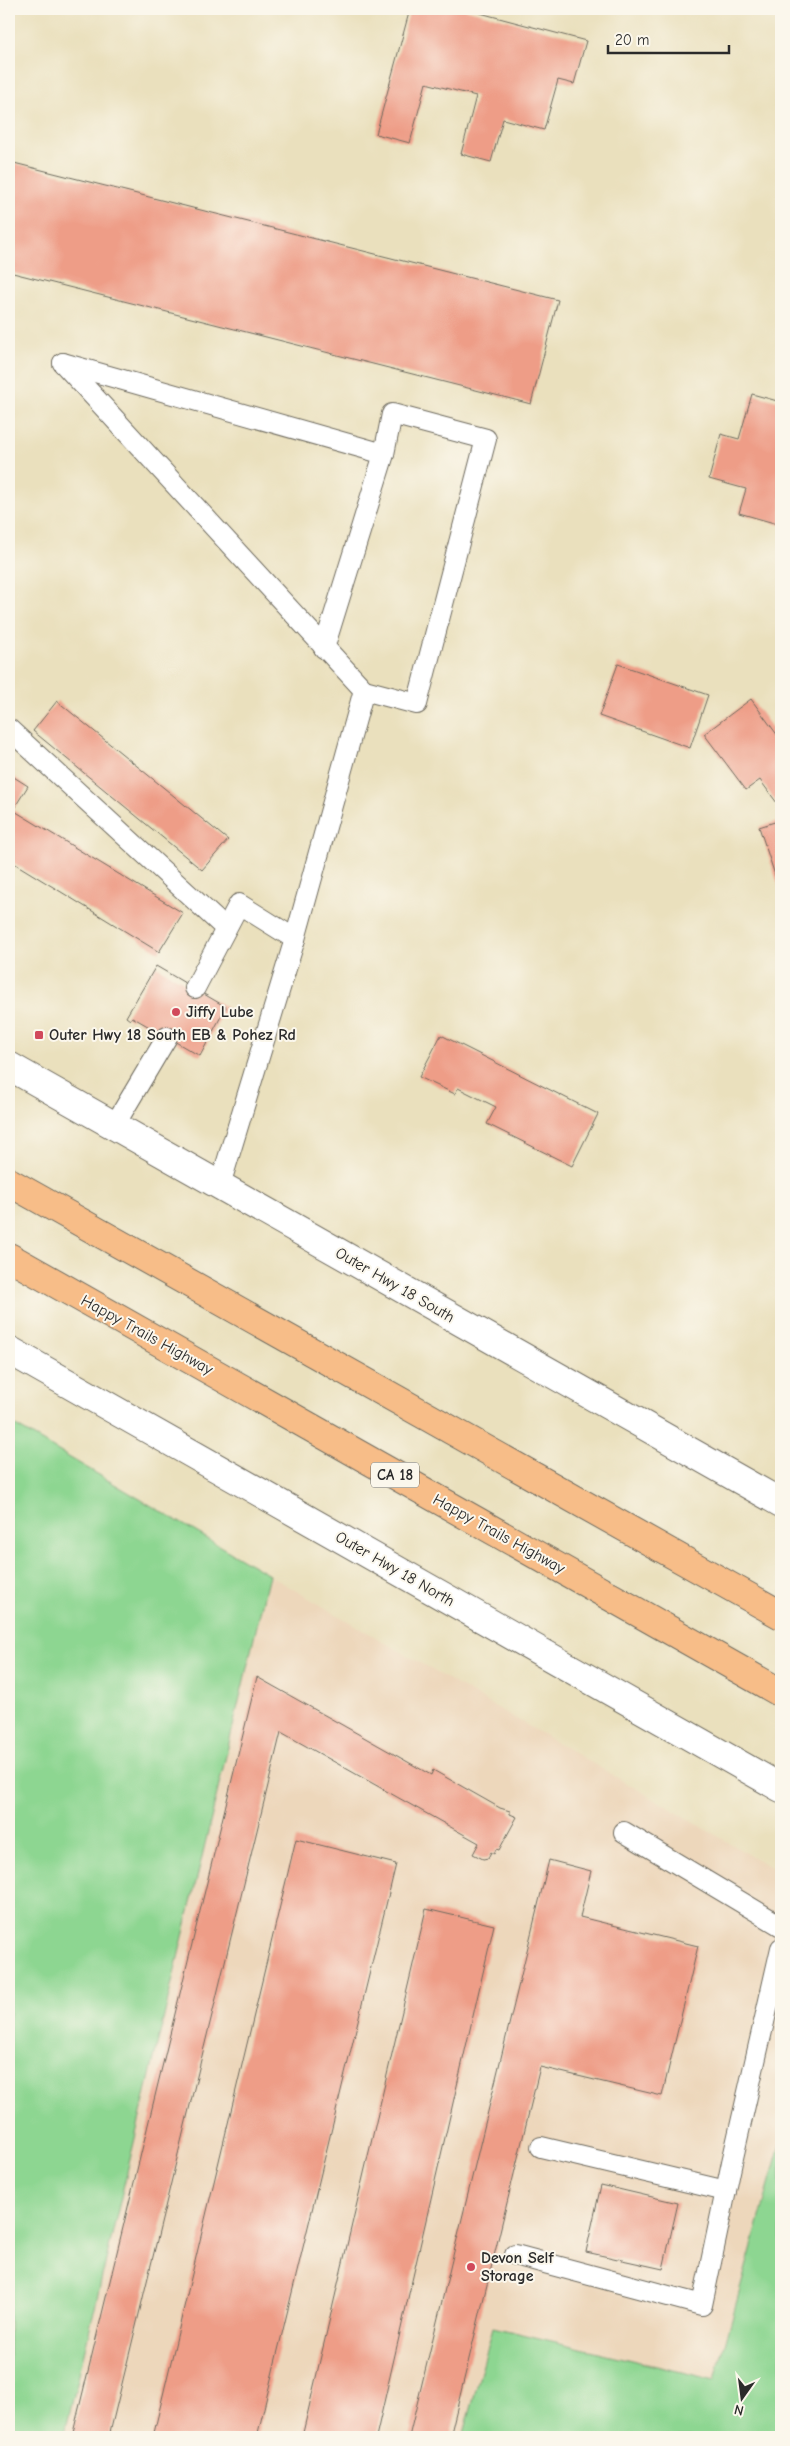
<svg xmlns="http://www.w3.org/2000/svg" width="790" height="2446" viewBox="0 0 790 2446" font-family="'Comic Neue',sans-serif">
<rect width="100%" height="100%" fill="#fbf7ec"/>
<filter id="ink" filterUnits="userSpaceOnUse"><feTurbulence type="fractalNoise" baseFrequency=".02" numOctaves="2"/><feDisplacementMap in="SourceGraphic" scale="10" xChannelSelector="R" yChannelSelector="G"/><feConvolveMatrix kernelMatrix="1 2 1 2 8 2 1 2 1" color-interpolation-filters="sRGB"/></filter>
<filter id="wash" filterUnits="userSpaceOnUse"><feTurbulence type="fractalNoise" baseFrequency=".0096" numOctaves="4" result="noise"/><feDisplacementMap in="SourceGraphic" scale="20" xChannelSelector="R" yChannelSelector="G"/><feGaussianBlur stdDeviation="1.12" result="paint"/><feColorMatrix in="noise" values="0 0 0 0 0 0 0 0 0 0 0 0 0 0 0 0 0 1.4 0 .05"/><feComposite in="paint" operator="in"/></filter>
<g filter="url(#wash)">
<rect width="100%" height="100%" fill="#eae0bd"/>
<!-- built -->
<path fill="#edd7bb" d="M269,1575L781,1873V2141L715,2380L493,2327L463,2437H64Z"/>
<!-- green -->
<g fill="#8dd691" stroke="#5c805e">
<path d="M9,1422L269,1575L64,2437H9Z"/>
<path d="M781,2141V2437H463L493,2327L715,2380Z"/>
</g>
<g id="blocks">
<!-- building -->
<g fill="#ee9d87">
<path d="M410,9H465L586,41L574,84L558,80L544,130L503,119L491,162L461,154L476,96L426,83L410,143L376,134Z"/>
<path d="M14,163L558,300L531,404L9,272V186Z"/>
<path d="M752,394L781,402V525L739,513L746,489L709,479L721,434L739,439Z"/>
<path d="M618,664L708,695L690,748L599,716Z"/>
<path d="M751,699L781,740L780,807L760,780L746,790L704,734Z"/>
<path d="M57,701L228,840L202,870L33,731Z"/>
<path d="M9,774L28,786L13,810L183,913L159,952L9,860Z"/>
<path d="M781,820V893L759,827Z"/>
<path d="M156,966L226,1007L200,1056L132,1017L130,1020L126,1017Z"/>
<path d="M441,1035L598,1114L572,1166L487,1124L496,1107L458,1088L455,1094L419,1077Z"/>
<path d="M257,1677L431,1775L433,1770L500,1808L510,1811V1814L517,1817L499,1850L496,1849L494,1854L491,1852L488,1858L483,1859L473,1854L479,1843L281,1732L109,2437H72Z"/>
<path d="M296,1839L396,1864L257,2437H153Z"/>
<path d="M549,1860L591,1871L580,1917L698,1946L662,2096L540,2067L450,2437H409Z"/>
<path d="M426,1909L494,1925L376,2437H302Z"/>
<path d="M601,2185L678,2203L663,2269L586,2252Z"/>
</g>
</g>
</g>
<g filter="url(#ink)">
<use href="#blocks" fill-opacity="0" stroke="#6e6a5e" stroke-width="1"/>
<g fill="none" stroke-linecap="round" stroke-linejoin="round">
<!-- service casing -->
<g stroke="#6e6a5e" stroke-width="22">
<g id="service">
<path d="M63,363L384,454L392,414L486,439L417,704L364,690L295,939L220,1185"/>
<path d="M63,363L364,690"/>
<path d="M324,648L384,454"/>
<path d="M9,729L225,928"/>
<path d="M195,988L239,904L295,939"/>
<path d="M114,1126L167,1037"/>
<path d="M624,1832L781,1926"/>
<path d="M541,2147L726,2191"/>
<path d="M515,2255L702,2305L732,2162L781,1948"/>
</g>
</g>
<!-- tertiary casing -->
<g stroke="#6e6a5e" stroke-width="30">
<g id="tertiary">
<path d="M9,1066L781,1503"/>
<path d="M9,1350L781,1788"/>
</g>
</g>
<!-- primary casing -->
<g stroke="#6e6a5e" stroke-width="30">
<g id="primary">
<path d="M9,1182L781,1615"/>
<path d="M9,1257L781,1693"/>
</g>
</g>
<!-- service -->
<use href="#service" stroke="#fff" stroke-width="20"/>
<!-- tertiary -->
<use href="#tertiary" stroke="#fff" stroke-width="28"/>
<!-- primary -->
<use href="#primary" stroke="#f7bd88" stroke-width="28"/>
</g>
</g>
<!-- markers -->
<g fill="#d1495b" stroke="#fbf7ec" stroke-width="2">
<circle cx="176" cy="1012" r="5"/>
<rect x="34" y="1030" width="10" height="10" rx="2.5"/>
<circle cx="471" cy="2267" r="5"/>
</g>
<g text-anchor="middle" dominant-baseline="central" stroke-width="4" stroke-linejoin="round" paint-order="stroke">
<!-- shield labels -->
<rect fill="#fbf7ec" stroke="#696865" stroke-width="1" x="371" y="1462.5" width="48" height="25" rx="4"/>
<g font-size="15" font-weight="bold" fill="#2b2b2b">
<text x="395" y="1475">CA 18</text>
</g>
<!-- poi labels -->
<g font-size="16" font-weight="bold" fill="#2b2b2b" stroke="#fbf7ec" text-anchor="start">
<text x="186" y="1012">Jiffy Lube</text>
<text x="49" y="1035">Outer Hwy 18 South EB &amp; Pohez Rd</text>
<text x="481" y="2258">Devon Self<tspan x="481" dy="18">Storage</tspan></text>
</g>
<!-- street labels -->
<g font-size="16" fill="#2b2b2b" stroke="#fbf7ec">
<text transform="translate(395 1285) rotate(30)">Outer Hwy 18 South</text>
<text transform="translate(147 1335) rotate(29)">Happy Trails Highway</text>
<text transform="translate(499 1534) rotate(29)">Happy Trails Highway</text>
<text transform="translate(395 1569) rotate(30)">Outer Hwy 18 North</text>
</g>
</g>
<!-- margin -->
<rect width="790" height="2446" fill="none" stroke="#fbf7ec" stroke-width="30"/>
<!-- north arrow -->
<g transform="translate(742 2398) rotate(194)" stroke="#fbf7ec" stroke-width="4" paint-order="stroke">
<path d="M0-4L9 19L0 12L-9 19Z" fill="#2b2b2b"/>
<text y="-8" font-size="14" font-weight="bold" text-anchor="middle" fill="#2b2b2b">N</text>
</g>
<!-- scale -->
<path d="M608 45v8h121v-8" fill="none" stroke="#2b2b2b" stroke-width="2.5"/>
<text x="615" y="45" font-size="15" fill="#2b2b2b" stroke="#fbf7ec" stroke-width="4" paint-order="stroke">20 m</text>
</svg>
